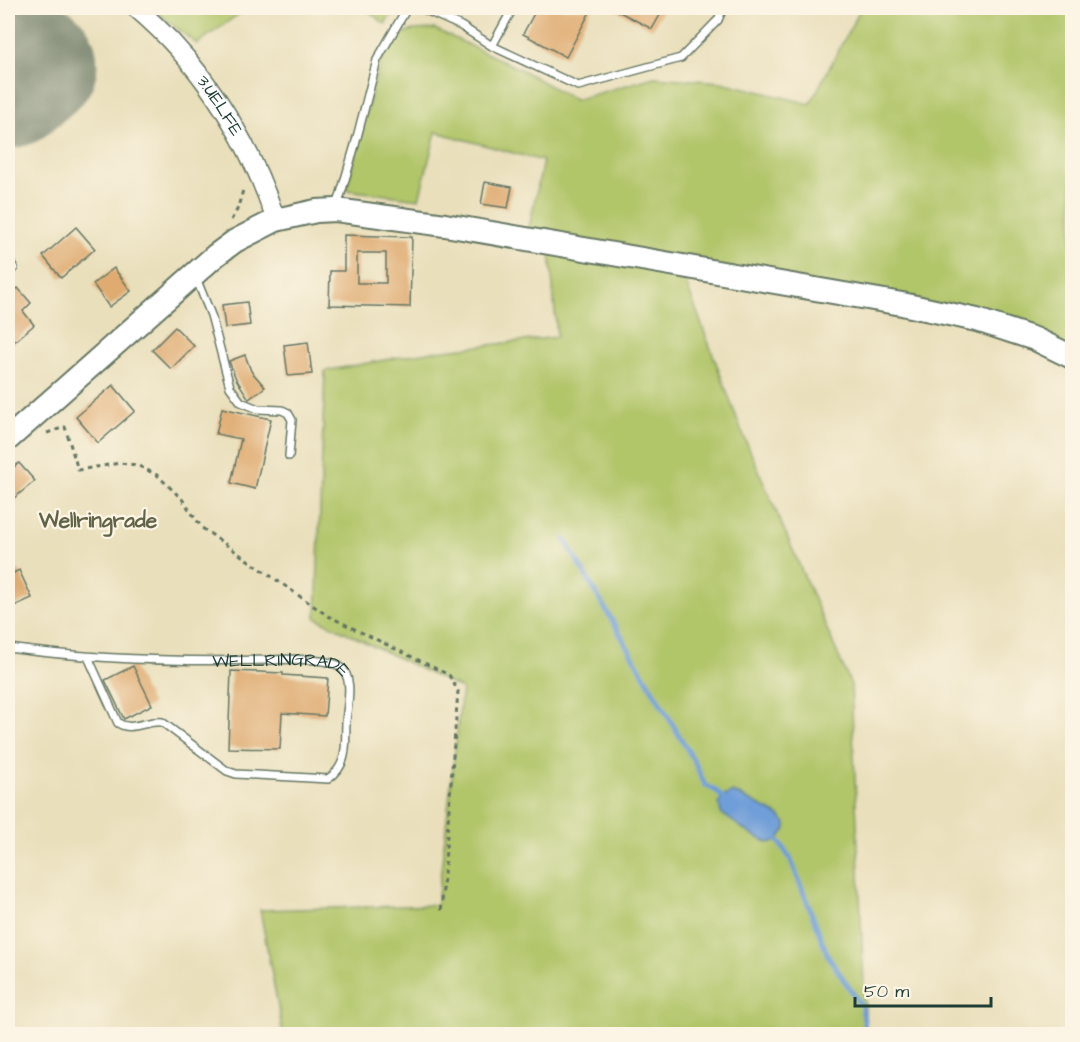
<svg xmlns="http://www.w3.org/2000/svg" width="1080" height="1042" viewBox="0 0 1080 1042" font-family="'Architects Daughter',sans-serif">
<rect width="100%" height="100%" fill="#fcf5e5"/>
<filter id="ink" filterUnits="userSpaceOnUse"><feTurbulence type="fractalNoise" baseFrequency=".0167" numOctaves="2"/><feDisplacementMap in="SourceGraphic" scale="12" xChannelSelector="R" yChannelSelector="G"/><feConvolveMatrix kernelMatrix="1 2 1 2 8 2 1 2 1" color-interpolation-filters="sRGB"/></filter>
<filter id="wash" filterUnits="userSpaceOnUse"><feTurbulence type="fractalNoise" baseFrequency=".008" numOctaves="4" result="noise"/><feDisplacementMap in="SourceGraphic" scale="24" xChannelSelector="R" yChannelSelector="G"/><feGaussianBlur stdDeviation="1.35" result="paint"/><feColorMatrix in="noise" values="0 0 0 0 0 0 0 0 0 0 0 0 0 0 0 0 0 1.4 0 .05"/><feComposite in="paint" operator="in"/></filter>
<g filter="url(#wash)">
<rect width="100%" height="100%" fill="#e9dfbb"/>
<!-- green -->
<g fill="#b1c569" stroke="#68814e" stroke-width="1.5">
<path d="M151,8H247L197,44Z"/>
<path d="M364,8H395L385,24Z"/>
<path d="M861,8H1072V352L1038,336L528,233L543,161L436,132L419,199L346,190L380,61L392,37L413,30L435,29L518,68L575,100L654,77L721,82L810,104Z"/>
<path d="M550,252L683,275L742,432L851,685L866,1034H283L260,910L437,905L462,689L316,618L325,371L428,352L557,337Z"/>
</g>
<!-- water -->
<path fill="#6f9ed8" stroke="#476e86" stroke-width="1.5" d="M733,792L778,815L786,823V829L778,840L769,843L752,835L721,813L719,804L722,797Z"/>
<g fill="none" stroke-linecap="round" stroke-linejoin="round">
<!-- stream -->
<g stroke="#6f9ed8" stroke-width="5">
<path d="M565,540L694,761L705,785L715,790L722,797"/>
<path d="M778,840L790,858L828,956L862,1007L866,1034"/>
</g>
<!-- runway -->
<path stroke="#848e78" stroke-width="123" d="M8,87L36,63"/>
</g>
<g id="blocks">
<!-- building -->
<g fill="#dfab71" fill-rule="evenodd">
<path d="M537,8H592L566,57L523,34Z"/>
<path d="M612,8H664L652,29Z"/>
<path d="M485,182L512,187L508,208L481,204Z"/>
<path d="M76,227L95,249L61,278L43,256Z"/>
<path d="M344,235L412,237L410,307L329,305L330,271H344ZM357,253H386V283H357Z"/>
<path d="M114,268L131,291L109,307L93,284Z"/>
<path d="M18,288L31,303L23,311L34,325L8,347V292L10,295Z"/>
<path d="M247,302L250,325L225,328L222,305Z"/>
<path d="M175,327L194,346L171,369L152,350Z"/>
<path d="M308,342L312,374L288,376L284,345Z"/>
<path d="M245,355L251,371L265,387L249,399L236,379L229,361Z"/>
<path d="M113,385L135,411L98,443L76,417Z"/>
<path d="M222,408L271,419L255,489L231,483L241,439L216,434Z"/>
<path d="M19,463L35,481L8,503V472Z"/>
<path d="M19,570L32,598L12,607L8,597V576Z"/>
<path d="M133,666L152,705L124,719L105,680Z"/>
<path d="M231,671L283,673V675L328,678L325,716L282,713L280,749L228,748Z"/>
</g>
</g>
</g>
<g filter="url(#ink)">
<use href="#blocks" fill-opacity="0" stroke="#667663" stroke-width="1.5"/>
<g fill="none" stroke-linecap="round" stroke-linejoin="round">
<!-- service casing -->
<g stroke="#667663" stroke-width="10">
<g id="service">
<path d="M421,8L461,26L492,46L578,86L681,58L718,20L723,8"/>
<path d="M492,46L513,8"/>
<path d="M337,207L355,145L377,60L407,8"/>
<path d="M8,260L14,268L8,274"/>
<path d="M196,278L211,315L230,387L241,402L258,409L282,410L288,413L292,420L289,456"/>
<path id="s1" d="M8,648C95,660 183,662 271,660C286,659 326,658 339,666C355,676 347,706 346,722C345,744 349,765 328,779L236,774L227,771L162,722C146,720 132,732 118,723L88,657"/>
</g>
</g>
<!-- tertiary casing -->
<g stroke="#667663" stroke-width="21">
<g id="tertiary">
<path id="s2" d="M136,8C202,64 248,138 276,220"/>
</g>
</g>
<!-- primary casing -->
<g stroke="#667663" stroke-width="26">
<path id="primary" d="M8,439L216,255L235,241L276,220L316,211L336,210L445,225L902,304L977,320L1035,339L1072,357"/>
</g>
<!-- path -->
<g stroke="#667663" stroke-width="3" stroke-dasharray="4.5 4.5" stroke-linecap="butt">
<path d="M231,220L237,210L244,187"/>
<path d="M47,433L65,427L78,470L120,463L137,465L157,475L182,499L202,528L328,616L449,675L458,691L441,914"/>
</g>
<!-- service -->
<use href="#service" stroke="#fff" stroke-width="7"/>
<!-- tertiary -->
<use href="#tertiary" stroke="#fff" stroke-width="18"/>
<!-- primary -->
<use href="#primary" stroke="#fff" stroke-width="22"/>
</g>
</g>
<g text-anchor="middle" dominant-baseline="central" stroke-width="4.5" stroke-linejoin="round" paint-order="stroke">
<!-- street labels -->
<g font-size="18" fill="#1f3d34" stroke="#fcf5e5">
<text stroke="none"><textPath href="#s2" startOffset="129">3.UELFE</textPath></text>
<text stroke="none"><textPath href="#s1" startOffset="274">WELLRINGRADE</textPath></text>
</g>
<!-- quarter labels -->
<g font-size="21" font-weight="bold" fill="#626449" stroke="#fcf5e5">
<text x="98" y="520">Wellringrade</text>
</g>
</g>
<!-- margin -->
<rect width="1080" height="1042" fill="none" stroke="#fcf5e5" stroke-width="30"/>
<!-- scale -->
<path d="M855 997v9h136v-9" fill="none" stroke="#1f3d34" stroke-width="3"/>
<text x="864" y="997" font-size="18" fill="#1f3d34" stroke="#fcf5e5" stroke-width="4.5" paint-order="stroke">50 m</text>
</svg>
